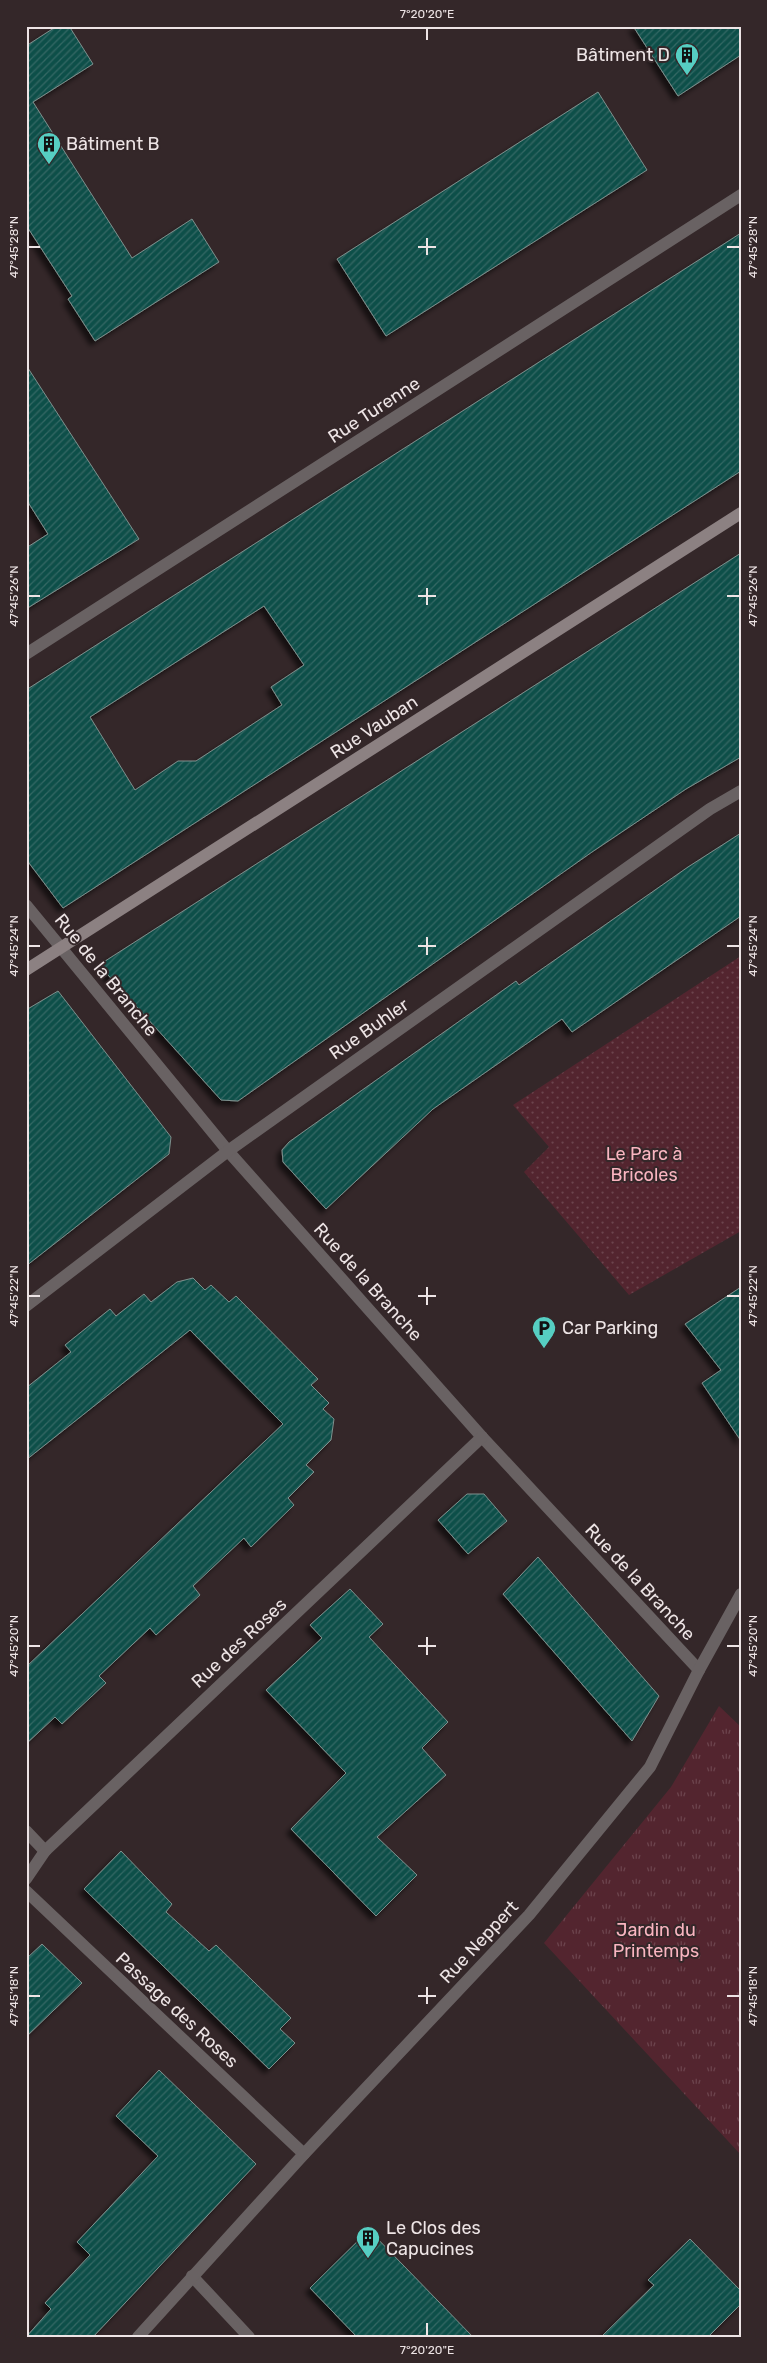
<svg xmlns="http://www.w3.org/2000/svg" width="767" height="2363" viewBox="0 0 767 2363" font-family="Rubik,sans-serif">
<defs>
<pattern id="grass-dots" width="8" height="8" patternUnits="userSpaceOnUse" patternTransform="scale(1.25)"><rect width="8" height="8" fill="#53252f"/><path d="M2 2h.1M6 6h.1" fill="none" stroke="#6c444d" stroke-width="1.8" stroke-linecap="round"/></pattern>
<pattern id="park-tufts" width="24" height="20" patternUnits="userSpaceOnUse" patternTransform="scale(1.25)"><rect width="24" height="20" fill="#53252f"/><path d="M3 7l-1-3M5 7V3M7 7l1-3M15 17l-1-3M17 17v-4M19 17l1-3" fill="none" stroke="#6c444d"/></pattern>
<pattern id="building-hatch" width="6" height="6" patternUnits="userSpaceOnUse" patternTransform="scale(1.25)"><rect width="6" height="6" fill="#104f4a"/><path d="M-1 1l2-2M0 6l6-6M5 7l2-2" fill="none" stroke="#336864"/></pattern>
<filter id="shadow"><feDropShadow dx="-4.5" dy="4.5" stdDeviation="2.5" flood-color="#0009"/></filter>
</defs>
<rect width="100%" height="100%" fill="#342729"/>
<!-- grass -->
<path fill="url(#grass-dots)" d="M741,956V1231L629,1295L524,1172L549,1147L513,1105Z"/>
<!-- park -->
<path fill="url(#park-tufts)" d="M719,1706L741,1727V2155L544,1943L671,1787Z"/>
<!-- building -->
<g fill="url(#building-hatch)" stroke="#7e908d" fill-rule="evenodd" filter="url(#shadow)">
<path d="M57,26H69L93,64L33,102L132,258L192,219L219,262L95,341L68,299L72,296L26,225V46Z"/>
<path d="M633,26H741V55L678,96Z"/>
<path d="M598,92L647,170L386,336L337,259Z"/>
<path d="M741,233V471L63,908L26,859V690ZM264,606L304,665L271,687L282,705L196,761H178L135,790L90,717Z"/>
<path d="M26,365L139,539L26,609V548L48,534L26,499Z"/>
<path d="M741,553V757L686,789L592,852L238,1101L221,1100L99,965Z"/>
<path d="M741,833V916L572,1032L562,1019L433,1109L326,1209L283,1162L282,1150L289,1142L516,981L519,985L688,867Z"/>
<path d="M58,991L171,1137L169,1154L26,1266V1010Z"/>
<path d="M193,1278L205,1290L211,1285L229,1302L236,1296L318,1379L311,1385L329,1403L323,1409L334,1419L331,1440L306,1465L314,1472L288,1498L294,1505L251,1547L244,1538L193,1586L200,1595L156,1635L150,1628L99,1676L106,1683L62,1724L55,1717L26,1744V1667L283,1424L190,1330L26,1460V1388L71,1352L65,1345L110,1309L116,1316L144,1294L151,1302L177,1282Z"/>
<path d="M741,1287V1441L702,1383L721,1370L685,1324Z"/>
<path d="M467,1494H484L507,1521L468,1554L438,1520Z"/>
<path d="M538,1557L659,1696L632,1741L503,1594Z"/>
<path d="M350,1589L383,1624L369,1637L448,1722L422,1748L446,1775L377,1837L417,1875L376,1916L291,1829L346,1773L266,1690L322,1638L310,1625Z"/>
<path d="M121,1851L172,1904L166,1912L209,1951L216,1945L291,2018L280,2029L295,2043L269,2069L84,1889Z"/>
<path d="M42,1944L82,1983L26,2037V1959Z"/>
<path d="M159,2070L256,2164L93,2337H26L51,2309L45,2303L90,2255L77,2242L158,2156L116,2116Z"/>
<path d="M369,2230L473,2337H357L310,2288Z"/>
<path d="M690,2239L741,2291V2304L708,2337H601L654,2285L648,2280Z"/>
</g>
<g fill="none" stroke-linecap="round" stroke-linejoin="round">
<!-- lane -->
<path stroke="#696263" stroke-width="12" d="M26,1831L45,1851"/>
<!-- street -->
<g stroke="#696263" stroke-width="12">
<path d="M26,654L741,195"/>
<path d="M26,905L228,1151L482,1437L699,1670"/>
<path d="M26,1306L228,1151L710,809L741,791"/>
<path d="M26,1879L45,1851L482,1437"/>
<path d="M26,1891L304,2154"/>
<path d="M192,2276L249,2337"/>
<path d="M138,2337L304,2154L529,1915L650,1767L699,1670L741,1594"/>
</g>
<!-- secondary -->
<path stroke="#8c8182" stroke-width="12" d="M26,970L741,513"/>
</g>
<!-- ticks -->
<path fill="none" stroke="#ede4e5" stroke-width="2" d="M427,28V40M427,238V255M28,247H40M418,247H436M727,247H740M427,588V605M28,596H40M418,596H436M727,596H740M427,937V955M28,946H40M418,946H436M727,946H740M427,1287V1305M28,1296H40M418,1296H436M727,1296H740M427,1637V1655M28,1646H40M418,1646H436M727,1646H740M427,1987V2004M28,1996H40M418,1996H436M727,1996H740M427,2323V2336"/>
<!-- icons -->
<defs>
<g id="building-pin" transform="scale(1.25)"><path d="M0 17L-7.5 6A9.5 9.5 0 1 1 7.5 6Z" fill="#56cec2" stroke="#342729"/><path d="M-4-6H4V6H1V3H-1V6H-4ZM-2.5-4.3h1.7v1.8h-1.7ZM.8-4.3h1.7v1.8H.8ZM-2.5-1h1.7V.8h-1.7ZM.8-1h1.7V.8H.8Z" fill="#111"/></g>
<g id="parking-pin" transform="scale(1.25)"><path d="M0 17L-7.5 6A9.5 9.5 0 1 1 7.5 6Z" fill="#56cec2" stroke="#342729"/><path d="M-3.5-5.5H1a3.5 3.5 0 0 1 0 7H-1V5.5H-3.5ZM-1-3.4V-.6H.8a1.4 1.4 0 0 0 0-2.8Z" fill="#111"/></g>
</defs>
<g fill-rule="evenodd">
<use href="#building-pin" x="687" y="55"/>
<use href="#building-pin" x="49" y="144"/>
<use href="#parking-pin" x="544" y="1328"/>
<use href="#building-pin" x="368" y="2238"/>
</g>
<g text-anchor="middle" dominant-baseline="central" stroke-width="4" stroke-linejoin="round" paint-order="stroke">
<!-- poi labels -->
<g font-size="18" fill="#ede4e5" stroke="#342729" text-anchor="start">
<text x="670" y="55" text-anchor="end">Bâtiment D</text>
<text x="66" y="144">Bâtiment B</text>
<text x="562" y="1328">Car Parking</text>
<text x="386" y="2228">Le Clos des<tspan x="386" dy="21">Capucines</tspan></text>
</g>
<!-- street labels -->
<g font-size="18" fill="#ede4e5" stroke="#342729">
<text transform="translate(374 410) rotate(-33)">Rue Turenne</text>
<text transform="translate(374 727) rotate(-33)">Rue Vauban</text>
<text transform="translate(106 975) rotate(51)">Rue de la Branche</text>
<text transform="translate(369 1029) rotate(-35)">Rue Buhler</text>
<text transform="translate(368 1282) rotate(48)">Rue de la Branche</text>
<text transform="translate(640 1582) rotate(47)">Rue de la Branche</text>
<text transform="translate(239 1643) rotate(-43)">Rue des Roses</text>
<text transform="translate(479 1942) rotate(-47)">Rue Neppert</text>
<text transform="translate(177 2010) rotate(43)">Passage des Roses</text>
</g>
<!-- park labels -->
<g font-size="18" fill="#f9b5c0" stroke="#342729">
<text x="644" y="1154">Le Parc à<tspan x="644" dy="21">Bricoles</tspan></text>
<text x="656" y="1930">Jardin du<tspan x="656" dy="21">Printemps</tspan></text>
</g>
</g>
<!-- border -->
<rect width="767" height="2363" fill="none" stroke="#342729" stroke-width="55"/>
<rect x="28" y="28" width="712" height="2308" fill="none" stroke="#ede4e5" stroke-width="2"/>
<g font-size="12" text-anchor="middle" fill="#ede4e5">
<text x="427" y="18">7°20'20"E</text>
<text transform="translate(14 247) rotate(-90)" y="4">47°45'28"N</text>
<text transform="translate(753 247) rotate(-90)" y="4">47°45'28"N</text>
<text transform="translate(14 596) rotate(-90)" y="4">47°45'26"N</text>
<text transform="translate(753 596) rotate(-90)" y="4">47°45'26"N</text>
<text transform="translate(14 946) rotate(-90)" y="4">47°45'24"N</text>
<text transform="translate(753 946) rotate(-90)" y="4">47°45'24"N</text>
<text transform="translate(14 1296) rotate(-90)" y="4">47°45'22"N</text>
<text transform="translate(753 1296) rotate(-90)" y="4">47°45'22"N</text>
<text transform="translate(14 1646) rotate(-90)" y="4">47°45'20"N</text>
<text transform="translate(753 1646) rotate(-90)" y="4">47°45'20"N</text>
<text transform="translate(14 1996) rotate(-90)" y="4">47°45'18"N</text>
<text transform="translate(753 1996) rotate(-90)" y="4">47°45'18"N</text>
<text x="427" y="2354">7°20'20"E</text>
</g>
</svg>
